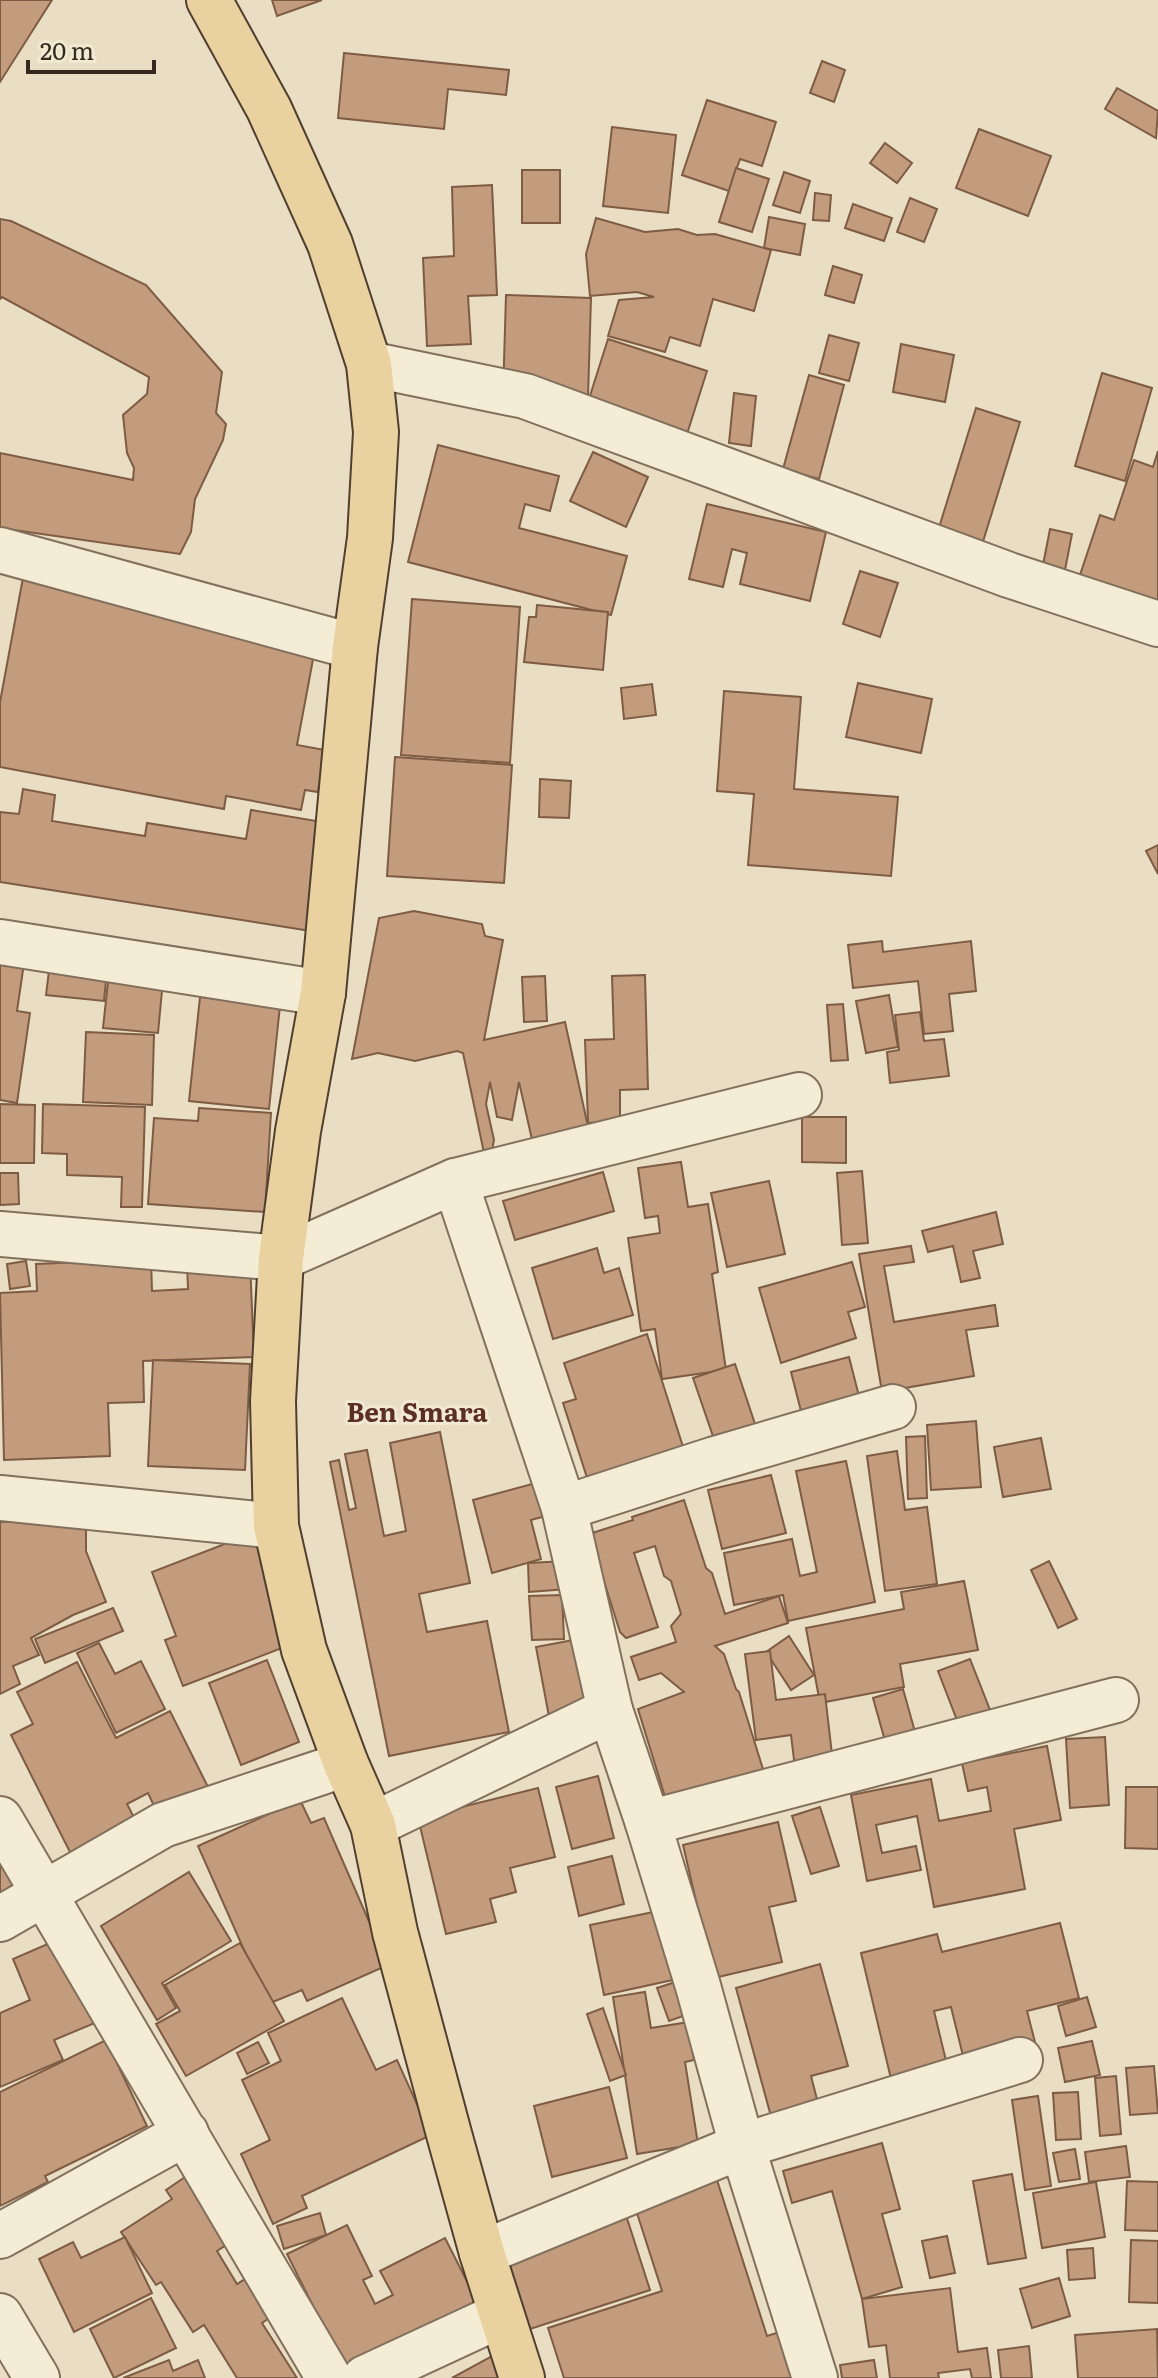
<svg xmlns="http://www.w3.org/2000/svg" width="1158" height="2378" viewBox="0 0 1158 2378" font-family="Literata,serif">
<rect width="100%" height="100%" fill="#e9dec4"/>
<!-- building -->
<g fill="#c39b7d" stroke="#7e5c44" stroke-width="2">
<path d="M0,0H52L0,82Z"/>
<path d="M272,0H322L277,16Z"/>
<path d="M344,53L509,70L506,95L448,89L444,129L338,118Z"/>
<path d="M822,61L845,70L834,102L810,93Z"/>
<path d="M1117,88L1158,111L1156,138L1105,109Z"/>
<path d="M707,100L776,122L762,166L740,159L729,191L682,175Z"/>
<path d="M612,127L676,135L668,213L603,206Z"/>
<path d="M979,129L1051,156L1028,216L956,188Z"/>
<path d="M885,143L912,163L897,183L870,163Z"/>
<path d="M736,168L769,179L752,232L719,222Z"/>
<rect x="522" y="170" width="38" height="53"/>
<path d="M784,172L810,181L800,213L773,205Z"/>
<path d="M492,185L497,295L468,296L471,344L427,346L423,258L454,256L452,187Z"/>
<path d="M815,193L831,195L829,221L813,220Z"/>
<path d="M910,198L937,209L924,242L897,232Z"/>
<path d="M853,204L892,218L884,241L845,228Z"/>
<path d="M769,217L805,224L800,255L764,248Z"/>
<path d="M596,218L645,232L678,229L697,235L715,234L771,250L754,311L713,299L700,346L670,337L665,352L608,336L619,300L654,297L637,292L590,296L586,254Z"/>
<path d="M0,219L11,221L146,285L222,372L216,413L226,424L223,440L195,499L191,532L180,554L0,528V453L133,480L134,468L127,453L123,415L147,394L149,377L2,297L0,299Z"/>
<path d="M833,266L862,275L854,303L825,295Z"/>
<path d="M506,295L591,298L588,397L503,395Z"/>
<path d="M829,335L859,343L849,381L819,373Z"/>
<path d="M608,339L707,371L687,434L588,402Z"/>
<path d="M901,344L954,355L945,402L893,392Z"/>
<path d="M1102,373L1152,388L1125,481L1075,466Z"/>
<path d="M809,375L844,385L819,479L783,469Z"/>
<path d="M734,393L756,396L751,446L729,443Z"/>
<path d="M976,408L1020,422L981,548L937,534Z"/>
<path d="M438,445L559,476L550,511L525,504L519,528L627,556L611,615L408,562Z"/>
<path d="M1158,451V604L1074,593L1100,515L1114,520L1134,460L1153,467Z"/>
<path d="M593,452L648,477L626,527L570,501Z"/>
<path d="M707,504L826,532L810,601L740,584L747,553L732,549L723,587L689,579Z"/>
<path d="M1050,529L1072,534L1064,575L1042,570Z"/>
<path d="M25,567L320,622L297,745L325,750L318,792L305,790L301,810L226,796L224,809L0,767V702Z"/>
<path d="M860,571L898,583L880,637L843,624Z"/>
<path d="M412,599L520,607L510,763L401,755Z"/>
<path d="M537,605L608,612L603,670L524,662L529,617H536Z"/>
<path d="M858,683L932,699L921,753L846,737Z"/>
<path d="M652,684L656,715L624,719L621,688Z"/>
<path d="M724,691L801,697L794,789L898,797L891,876L748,865L754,794L717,791Z"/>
<path d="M395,757L512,765L504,883L387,876Z"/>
<path d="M540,779L571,781L569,818L539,817Z"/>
<path d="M23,789L55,795L52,821L145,836L147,823L246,839L251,810L328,823L311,931L0,882V812L19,814Z"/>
<path d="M1158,845V874L1146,851Z"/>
<path d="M414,911L482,924L485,936L503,940L484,1040L565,1022L589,1131L533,1144L519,1082L512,1120L497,1117L490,1082L486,1104L494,1140L488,1172L463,1053L457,1051L415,1061L378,1053L352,1059L379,918Z"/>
<path d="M0,925L29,929L17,1011L30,1013L17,1103L0,1100Z"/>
<path d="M54,930L110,937L104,1001L46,995Z"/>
<path d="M882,941L883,952L971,941L976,991L949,994L953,1031L924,1034L918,981L853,988L848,945Z"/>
<path d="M111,954L165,959L158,1033L103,1028Z"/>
<path d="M645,975L648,1089L620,1090V1121L588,1123L585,1040L614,1039L612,976Z"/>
<path d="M545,976L547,1021L524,1022L522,977Z"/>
<path d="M889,995L898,1047L866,1053L856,1001Z"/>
<path d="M200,997L280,1006L269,1109L189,1101Z"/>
<path d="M843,1004L848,1060L831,1061L827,1005Z"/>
<path d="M920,1012L924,1041L944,1039L949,1076L890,1083L887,1052L899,1050L895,1015Z"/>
<path d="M86,1032L154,1035L152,1105L83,1102Z"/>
<path d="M0,1104L35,1105L34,1163H0Z"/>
<path d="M43,1104L145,1107L142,1207H121L122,1177L67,1175V1154L42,1153Z"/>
<path d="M199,1108L271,1113L265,1212L148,1204L154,1118L198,1121Z"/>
<path d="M802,1117H846V1163L802,1162Z"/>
<path d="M681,1162L688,1207L708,1204L718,1272L712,1274L726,1370L662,1379L655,1329L641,1331L628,1238L660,1233L658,1216L645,1218L638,1168Z"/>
<path d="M862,1171L868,1243L842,1245L837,1173Z"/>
<path d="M603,1172L614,1211L515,1240L503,1201Z"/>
<path d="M0,1173H18L19,1204L0,1205Z"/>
<path d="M769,1181L785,1254L727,1267L711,1193Z"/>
<path d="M996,1212L1003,1244L973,1251L980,1278L961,1282L953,1246L928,1252L922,1231Z"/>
<path d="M911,1246L914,1262L884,1266L894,1322L995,1305L998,1326L966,1330L974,1376L882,1392L859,1254Z"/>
<path d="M597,1248L604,1273L619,1268L633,1315L553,1339L532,1268Z"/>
<path d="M151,1259L152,1291L188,1289L187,1264L250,1261L254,1357L143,1361L144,1402L108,1403L110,1456L4,1460L0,1293L37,1291L36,1264Z"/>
<path d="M26,1261L30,1286L10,1289L7,1264Z"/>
<path d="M852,1262L865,1307L848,1312L856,1338L781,1363L759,1288Z"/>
<path d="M647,1334L686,1456L590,1487L563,1403L576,1399L564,1363Z"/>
<path d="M849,1357L860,1400L802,1415L791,1372Z"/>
<path d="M153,1360L250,1364L245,1470L148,1466Z"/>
<path d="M735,1364L757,1430L716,1445L693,1378Z"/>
<path d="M976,1421L981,1487L931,1490L927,1425Z"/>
<path d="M440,1432L470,1583L419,1594L427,1632L487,1621L509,1732L389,1756L330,1462L339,1460L349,1510L356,1508L345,1454L367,1450L384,1536L406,1531L390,1443Z"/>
<path d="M925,1436L927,1498L908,1499L906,1437Z"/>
<path d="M1041,1438L1051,1489L1003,1497L994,1447Z"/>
<path d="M897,1451L905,1510L927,1507L937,1584L885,1591L867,1456Z"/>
<path d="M846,1461L875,1602L788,1621L783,1595L734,1605L724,1553L792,1539L800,1576L817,1572L796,1471Z"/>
<path d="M771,1475L786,1533L722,1549L708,1490Z"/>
<path d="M551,1479L560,1512L531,1520L541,1559L492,1573L473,1500Z"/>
<path d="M684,1500L706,1568L712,1573L725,1614L779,1596L788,1623L715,1646L724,1654L736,1689L739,1692L767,1782L670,1813L638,1709L684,1692L661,1673L639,1680L631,1657L676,1642L671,1626L681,1614L671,1581L664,1576L655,1546L634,1553L658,1627L626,1638L620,1632L589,1534L633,1520L632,1517Z"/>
<path d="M86,1520V1551L106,1602L73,1615L31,1638L39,1655L13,1666L20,1684L0,1694V1522Z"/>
<path d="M253,1533L295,1643L183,1686L165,1640L176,1636L152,1572Z"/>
<path d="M567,1561L568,1589L529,1592L528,1563Z"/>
<path d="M1049,1561L1077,1619L1058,1628L1031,1570Z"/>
<path d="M964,1581L978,1650L900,1664L904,1687L820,1703L806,1628L904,1609L901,1592Z"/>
<path d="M562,1595L564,1639L532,1640L529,1596Z"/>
<path d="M113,1608L123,1631L45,1663L35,1639Z"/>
<path d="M789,1636L814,1675L791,1690L766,1652Z"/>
<path d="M584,1638L598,1713L550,1722L536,1647Z"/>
<path d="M99,1643L115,1674L141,1661L165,1709L116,1733L77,1653Z"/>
<path d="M770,1651L776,1700L825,1694L833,1763L795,1768L791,1735L756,1740L745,1654Z"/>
<path d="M970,1659L992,1715L960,1728L938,1671Z"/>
<path d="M267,1660L299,1742L241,1765L209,1683Z"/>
<path d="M77,1662L116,1738L170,1711L213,1797L162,1823L148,1793L127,1804L145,1839L80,1872L11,1735L33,1724L17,1692Z"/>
<path d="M903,1689L917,1739L887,1748L873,1698Z"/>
<path d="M1105,1737L1109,1805L1070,1808L1066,1739Z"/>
<path d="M1047,1746L1061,1820L1014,1829L1025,1889L934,1907L917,1816L876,1825L882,1853L916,1846L921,1870L867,1881L851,1795L931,1779L939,1821L991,1811L987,1787L968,1791L962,1763Z"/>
<path d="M598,1776L614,1838L572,1849L556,1787Z"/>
<path d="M1126,1787H1158V1849L1125,1848Z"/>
<path d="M538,1788L555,1857L510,1868L516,1892L490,1899L496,1922L446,1934L418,1818Z"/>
<path d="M300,1800L311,1823L324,1818L388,1965L307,2001L302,1990L268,2004L198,1846Z"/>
<path d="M820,1807L839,1866L811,1874L792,1816Z"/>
<path d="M778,1822L796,1901L769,1907L782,1962L714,1978L683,1845Z"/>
<path d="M612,1856L624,1904L579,1916L568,1867Z"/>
<path d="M0,1857L23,1900L0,1913Z"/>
<path d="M189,1872L231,1941L162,1983L176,2008L157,2020L101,1926Z"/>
<path d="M668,1909L682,1978L604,1995L590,1925Z"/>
<path d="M1060,1923L1079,1998L1027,2011L1036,2046L965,2064L951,2007L934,2011L948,2069L892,2083L861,1953L937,1934L942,1952Z"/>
<path d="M66,1936L102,2020L54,2040L63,2060L0,2087V2013L30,2000L13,1959Z"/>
<path d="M240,1943L284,2021L186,2076L156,2024L180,2011L165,1985Z"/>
<path d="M820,1964L848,2066L811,2076L819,2107L772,2120L736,1988Z"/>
<path d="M691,1977L703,2009L669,2021L657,1988Z"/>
<path d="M645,1992L651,2028L689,2022L694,2060L685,2062L698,2144L637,2154L613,1997Z"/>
<path d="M1087,1997L1096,2027L1066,2036L1058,2006Z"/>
<path d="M342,1998L376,2070L397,2060L431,2135L302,2196L307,2208L273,2224L241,2154L270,2140L242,2080L281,2061L268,2033Z"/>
<path d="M603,2008L626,2075L610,2081L587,2014Z"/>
<path d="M106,2040L147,2126L45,2176L48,2182L0,2206V2092Z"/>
<path d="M1092,2041L1100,2075L1065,2082L1058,2048Z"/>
<path d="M258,2042L269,2063L247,2074L237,2053Z"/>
<path d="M1154,2066L1158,2113L1130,2115L1126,2068Z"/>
<path d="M1116,2076L1121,2134L1100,2136L1095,2078Z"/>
<path d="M609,2087L627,2158L552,2177L534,2106Z"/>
<path d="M1078,2092L1081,2139L1056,2140L1053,2093Z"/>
<path d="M1038,2096L1051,2186L1025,2190L1012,2100Z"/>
<path d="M882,2143L900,2209L882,2214L902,2287L862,2299L832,2191L792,2203L783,2171Z"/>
<path d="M1126,2146L1130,2177L1089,2182L1085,2152Z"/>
<path d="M1075,2149L1080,2179L1059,2182L1053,2153Z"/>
<path d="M197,2169L240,2236L217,2251L237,2284L256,2272L281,2310L262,2323L297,2378H237L204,2325L193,2332L161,2282L156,2285L121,2232L172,2199L166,2190Z"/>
<path d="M1012,2174L1026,2258L988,2264L973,2181Z"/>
<path d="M717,2180L767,2336L783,2331L799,2378H564L548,2328L662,2291L635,2207Z"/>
<path d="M1127,2181L1158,2182V2231L1125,2230Z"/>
<path d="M1096,2182L1105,2237L1042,2248L1033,2193Z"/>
<path d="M625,2212L650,2290L530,2329L505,2251Z"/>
<path d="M320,2213L326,2235L284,2249L277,2226Z"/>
<path d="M347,2225L372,2276L363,2280L375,2304L393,2295L380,2271L445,2238L477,2301L344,2368L287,2254Z"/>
<path d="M947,2236L955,2273L930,2278L922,2241Z"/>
<path d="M125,2237L152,2293L74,2332L39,2259L73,2242L81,2258Z"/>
<path d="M1131,2240L1158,2241V2303L1129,2302Z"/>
<path d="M1093,2248L1095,2278L1069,2280L1067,2250Z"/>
<path d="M1059,2278L1070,2316L1032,2328L1020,2289Z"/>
<path d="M950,2288L958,2352L987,2348L991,2378H972L970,2369L938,2373L939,2378H890L886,2345L869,2347L862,2299Z"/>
<path d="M151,2298L176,2348L114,2378L90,2329Z"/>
<path d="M1157,2329L1158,2378H1078L1075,2335Z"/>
<path d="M1029,2346L1032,2378H1001L998,2350Z"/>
<path d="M492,2356L504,2378H452Z"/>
<path d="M169,2360L173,2371L198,2360L205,2378H123Z"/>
<path d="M874,2360L877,2378H842L840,2365Z"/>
</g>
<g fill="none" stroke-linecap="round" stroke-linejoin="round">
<!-- minor casing -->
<g stroke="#82705c" stroke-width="48">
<g id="minor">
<path d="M369,364L525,396L1009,575L1158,624"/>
<path d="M0,550L355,647"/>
<path d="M0,942L323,993"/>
<path d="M455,1181L799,1095"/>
<path d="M0,1234L281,1258L455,1181L564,1508L610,1710L648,1823L698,1986L742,2146L815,2378"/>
<path d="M0,1498L276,1526"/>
<path d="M564,1508L715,1459L893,1407"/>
<path d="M0,1819L329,2378"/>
<path d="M648,1823L1116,1700"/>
<path d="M373,1825L610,1710"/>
<path d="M0,1919L163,1825L346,1764"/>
<path d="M0,2236L186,2133"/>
<path d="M482,2253L742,2146L1020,2060"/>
<path d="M0,2316L37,2378"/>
<path d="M365,2378L501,2315"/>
</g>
</g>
<!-- major casing -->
<g stroke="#503f30" stroke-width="48">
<path id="major" d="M209,0L269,109L330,244L369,364L376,432L370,538L355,647L323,993L298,1131L281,1258L273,1401L276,1526L304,1650L346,1764L373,1825L395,1932L449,2134L482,2253L522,2378"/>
</g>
<!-- minor -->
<use href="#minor" stroke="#f5ecd6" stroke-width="44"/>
<!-- major -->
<use href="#major" stroke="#e9d29f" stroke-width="44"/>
</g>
<g text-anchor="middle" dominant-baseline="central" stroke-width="6" stroke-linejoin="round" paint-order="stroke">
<!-- neighbourhood labels -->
<g font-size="26" font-weight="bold" fill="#5b2f22" stroke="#f1e9d2">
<text x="417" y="1410">Ben Smara</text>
</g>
</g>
<!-- scale -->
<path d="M28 60v12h126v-12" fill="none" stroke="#33291f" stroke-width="4"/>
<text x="40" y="60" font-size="24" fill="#33291f" stroke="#f1e9d2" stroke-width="6" paint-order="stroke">20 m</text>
</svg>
